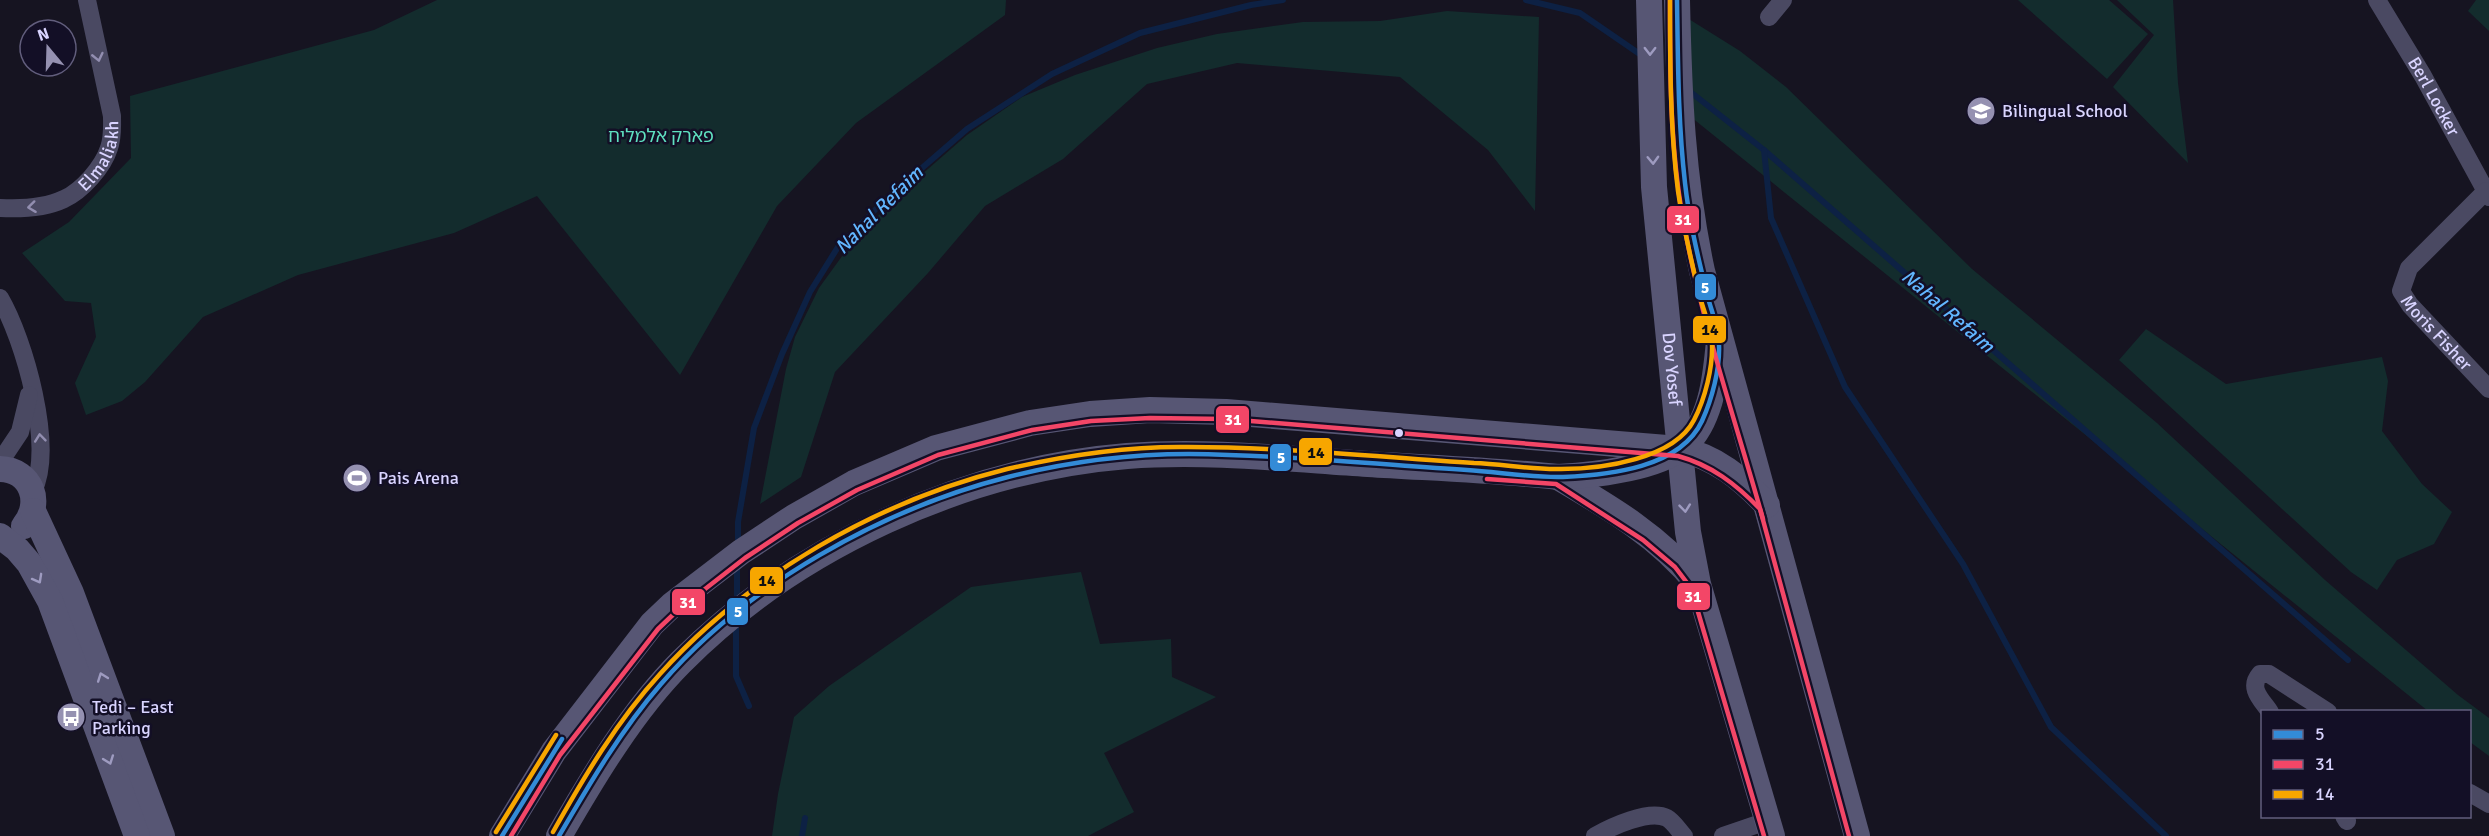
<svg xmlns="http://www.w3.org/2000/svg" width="2489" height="836" viewBox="0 0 2489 836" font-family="Signika,'Noto Sans Hebrew',sans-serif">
<rect width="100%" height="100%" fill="#161421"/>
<!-- green -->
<g fill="#132c2d">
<path d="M437,0H1006L1005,15L856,123L777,206L680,375L537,196L454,233L298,275L203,317L145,382L122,401L86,415L75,383L96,337L91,303L65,301L22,253L69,222L131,158L130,96L374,30Z"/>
<path d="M2018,0H2109L2148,34L2107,79Z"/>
<path d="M2117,0H2173L2178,83L2188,163L2113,87L2154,35Z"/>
<path d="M2476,0H2489V31L2468,11Z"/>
<path d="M1447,11L1539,17L1535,211L1488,150L1400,77L1237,63L1147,84L1063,159L985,206L928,273L835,372L801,477L760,504L786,369L795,337L819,288L853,241L905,189L967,135L1022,97L1075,75L1157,48L1217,34L1303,22L1380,21Z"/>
<path d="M1684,16L1740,51L1786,87L1972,269L2157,423L2325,580L2458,695L2489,718V756L2470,742V712L2428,711L1686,113Z"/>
<path d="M2146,329L2226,384L2382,357L2388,381L2382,431L2422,484L2452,512L2434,544L2397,560L2377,590L2351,572L2119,360Z"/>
<path d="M1081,572L1100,644L1171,639L1172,677L1216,697L1104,753L1134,812L1088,836H772L778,794L794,717L829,686L971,587Z"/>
</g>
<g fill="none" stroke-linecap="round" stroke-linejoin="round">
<!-- stream -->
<g stroke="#0d2144" stroke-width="6">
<path d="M1526,0L1580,13L1644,57"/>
<path d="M1688,90L1764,150L2348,660"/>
<path d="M1764,150L1771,218L1845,387L1963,564L2051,727L2166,836"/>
<path d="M738,545V522L754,428L782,354L810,292L838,247L885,200L967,129L1052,74L1140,33L1251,5L1283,0"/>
<path d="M737,602V565"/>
<path d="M736,622V676L749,706"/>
<path d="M802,836L805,818"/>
</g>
<!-- street -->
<g stroke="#4a4962" stroke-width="18">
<path id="s1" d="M2377,0L2423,76L2489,197"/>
<path d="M1769,17L1783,0"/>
<path id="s2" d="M2486,191L2409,268L2401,291L2410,305L2489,389"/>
<path id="s3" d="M0,208C20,209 45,208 64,199C82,191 103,167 109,148C113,137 112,127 112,116L87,0"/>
<path d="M0,298C24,339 55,447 33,491"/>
<path d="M0,462L20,432L29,395"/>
<path d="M2270,712C2261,699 2248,688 2260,674H2269L2328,712"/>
<path d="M2470,793L2489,804"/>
<path d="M2344,816L2347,821"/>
<path d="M1595,836C1611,827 1649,809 1667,818C1674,822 1679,831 1684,836"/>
<path d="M1723,836L1767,821"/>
</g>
<!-- secondary -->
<g stroke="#575674" stroke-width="26">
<path id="s4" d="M1649,0L1654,187L1688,532L1698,584L1772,836"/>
<path d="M1677,0C1679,94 1682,178 1702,271L1857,836"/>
<path d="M0,469C32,470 43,503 24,526"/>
<path d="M1558,477C1609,507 1659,536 1697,583"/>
<path d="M33,511L71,593L162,836"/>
<path d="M0,536L17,549L29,563L50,601L137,836"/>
<path d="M502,836L554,751L652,624L673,604L741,552L794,517L854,483L936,448L1030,423L1090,414L1150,410L1226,412L1679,449C1716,457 1741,478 1767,505"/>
<path d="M559,836C593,777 633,710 681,662C795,547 965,469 1127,456C1207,450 1288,459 1368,464C1431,468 1495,470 1558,477C1592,475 1665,468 1689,441C1712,416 1716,374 1719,341"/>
</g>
<!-- bus-1 casing -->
<g stroke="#130f26" stroke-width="9">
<g id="bus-1">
<path d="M502,836L562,739"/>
<path d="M559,836C590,783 621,730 661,684C746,585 882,509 1008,477C1067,462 1128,454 1189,454C1282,455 1375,464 1467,470C1499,472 1532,478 1563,477C1609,475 1680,468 1702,421C1712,399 1720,369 1719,345C1719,327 1711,311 1707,294C1698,257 1689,220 1685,183C1678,122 1678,61 1677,0"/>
</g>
</g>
<!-- bus-2 casing -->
<g stroke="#130f26" stroke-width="9">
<g id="bus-2">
<path d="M1670,0C1670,73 1670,147 1683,219C1701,321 1735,419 1763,519"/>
<path d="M1487,479L1556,484L1643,540L1675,567L1691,588L1764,836"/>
<path d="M511,836L560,755L658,629L678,610L745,558L798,523L857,490L938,455L1032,430L1091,421L1150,418L1226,419L1678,456C1711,465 1736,484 1760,509L1849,836"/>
</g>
</g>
<!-- bus-3 casing -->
<g stroke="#130f26" stroke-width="9">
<g id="bus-3">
<path d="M496,832L556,735"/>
<path d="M553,832C584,777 617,721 660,674C749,575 878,501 1007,469C1067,455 1127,446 1188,447C1283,447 1379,457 1474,463C1503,464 1533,470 1561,469C1602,469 1674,459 1694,420C1705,399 1713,367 1712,344C1711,327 1703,310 1699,293C1691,260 1683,226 1678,191C1670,128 1670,64 1670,0"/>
</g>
</g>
<!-- bus-1 -->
<use href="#bus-1" stroke="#338bd7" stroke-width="4.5"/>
<!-- bus-2 -->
<use href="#bus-2" stroke="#f34667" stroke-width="4.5"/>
<!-- bus-3 -->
<use href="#bus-3" stroke="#f7a600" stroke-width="4.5"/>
</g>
<!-- one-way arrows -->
<defs><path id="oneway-chevron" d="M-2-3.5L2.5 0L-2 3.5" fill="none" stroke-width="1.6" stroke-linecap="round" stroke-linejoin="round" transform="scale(1.5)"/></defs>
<g stroke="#9e9bc0">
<use href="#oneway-chevron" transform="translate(1650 51) rotate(90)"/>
<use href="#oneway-chevron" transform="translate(1653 160) rotate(88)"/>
<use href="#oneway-chevron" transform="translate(1685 508) rotate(84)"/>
<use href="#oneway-chevron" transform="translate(38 579) rotate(61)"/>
<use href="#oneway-chevron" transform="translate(102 677) rotate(-110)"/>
<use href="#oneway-chevron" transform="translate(109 760) rotate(70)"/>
</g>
<g stroke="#928eb0">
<use href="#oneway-chevron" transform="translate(98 57) rotate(77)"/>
<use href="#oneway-chevron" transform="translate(32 207) rotate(173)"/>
<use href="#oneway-chevron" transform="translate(40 438) rotate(-96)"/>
</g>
<!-- icons -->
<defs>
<g id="school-disc" transform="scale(1.5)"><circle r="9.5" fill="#9591b1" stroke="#130f26"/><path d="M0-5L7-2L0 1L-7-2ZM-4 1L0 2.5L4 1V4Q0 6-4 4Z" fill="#fff"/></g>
<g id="stadium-disc" transform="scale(1.5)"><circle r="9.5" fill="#9591b1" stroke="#130f26"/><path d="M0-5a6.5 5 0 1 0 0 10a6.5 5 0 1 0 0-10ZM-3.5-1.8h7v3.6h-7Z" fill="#fff"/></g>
<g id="bus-disc" transform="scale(1.5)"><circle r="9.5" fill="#9591b1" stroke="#130f26"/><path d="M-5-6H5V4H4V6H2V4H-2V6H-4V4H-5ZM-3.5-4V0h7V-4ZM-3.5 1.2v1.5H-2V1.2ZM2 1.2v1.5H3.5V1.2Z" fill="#fff"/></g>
</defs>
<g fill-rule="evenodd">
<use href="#school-disc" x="1981" y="111"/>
<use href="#stadium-disc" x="357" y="478"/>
<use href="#bus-disc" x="71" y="717"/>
</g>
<!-- markers -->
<circle fill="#d9d4ff" stroke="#130f26" stroke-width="2" cx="1399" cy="433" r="5"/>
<g text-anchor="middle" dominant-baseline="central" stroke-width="5" stroke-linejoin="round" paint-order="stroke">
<!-- street labels -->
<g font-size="18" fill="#d9d4ff" stroke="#130f26">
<text stroke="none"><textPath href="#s1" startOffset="112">Berl Locker</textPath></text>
<text stroke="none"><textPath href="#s3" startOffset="124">Elmaliakh</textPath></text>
<text stroke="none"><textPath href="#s2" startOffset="188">Moris Fisher</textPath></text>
<text stroke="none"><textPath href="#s4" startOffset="370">Dov Yosef</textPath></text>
</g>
<!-- poi labels -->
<g font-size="18" fill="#d9d4ff" stroke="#130f26" text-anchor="start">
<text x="2002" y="111">Bilingual School</text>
<text x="378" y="478">Pais Arena</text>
<text x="92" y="707">Tedi – East<tspan x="92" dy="21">Parking</tspan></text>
</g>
<!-- park labels -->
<g font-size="18" fill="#5fe0c0" stroke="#130f26">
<text x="661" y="136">פארק אלמליח</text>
</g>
<!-- water labels -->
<g font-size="20" font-style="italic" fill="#62b6ff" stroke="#130f26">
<text transform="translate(879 210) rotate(-45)">Nahal Refaim</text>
<text transform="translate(1948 311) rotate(41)">Nahal Refaim</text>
</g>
</g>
<g stroke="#130f26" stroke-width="2">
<rect x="1666" y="205" width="34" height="29" rx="6" fill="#f34667"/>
<rect x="1694" y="273" width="23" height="28" rx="6" fill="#338bd7"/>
<rect x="1692" y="315" width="35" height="29" rx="6" fill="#f7a600"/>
<rect x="1215" y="405" width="35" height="29" rx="6" fill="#f34667"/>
<rect x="1298" y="437" width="35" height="29" rx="6" fill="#f7a600"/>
<rect x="1269" y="443" width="23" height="29" rx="6" fill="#338bd7"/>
<rect x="749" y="566" width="35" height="29" rx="6" fill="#f7a600"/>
<rect x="1676" y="582" width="35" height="29" rx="6" fill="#f34667"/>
<rect x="671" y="588" width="35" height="28" rx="6" fill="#f34667"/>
<rect x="726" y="597" width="23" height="29" rx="6" fill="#338bd7"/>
</g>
<g font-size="16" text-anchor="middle" font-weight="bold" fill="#fff">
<text x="1683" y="225">31</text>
<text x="1705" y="293">5</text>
<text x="1233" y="425">31</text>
<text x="1281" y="463">5</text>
<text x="1693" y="602">31</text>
<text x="688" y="608">31</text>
<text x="738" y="617">5</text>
</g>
<g font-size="16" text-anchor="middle" font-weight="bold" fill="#111">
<text x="1710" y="335">14</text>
<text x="1316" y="458">14</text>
<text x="767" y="586">14</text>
</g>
<!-- legend -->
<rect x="2261" y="710" width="210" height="108" fill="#130f26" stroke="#625e7d" stroke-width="1.5"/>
<rect x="2273" y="730" width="30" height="9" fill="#338bd7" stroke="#625e7d" stroke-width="1.5"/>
<text x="2315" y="740" font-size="18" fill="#d9d4ff">5</text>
<rect x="2273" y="760" width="30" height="9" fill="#f34667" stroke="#625e7d" stroke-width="1.5"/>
<text x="2315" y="770" font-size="18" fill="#d9d4ff">31</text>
<rect x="2273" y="790" width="30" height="9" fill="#f7a600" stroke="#625e7d" stroke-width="1.5"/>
<text x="2315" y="800" font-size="18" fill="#d9d4ff">14</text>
<!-- north arrow -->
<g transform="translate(48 48) rotate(341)"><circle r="28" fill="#130f26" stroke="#625e7d" stroke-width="1.5"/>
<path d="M0-4.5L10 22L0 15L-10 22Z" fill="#9591b1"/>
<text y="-9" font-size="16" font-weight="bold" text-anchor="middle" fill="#d9d4ff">N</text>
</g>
</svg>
